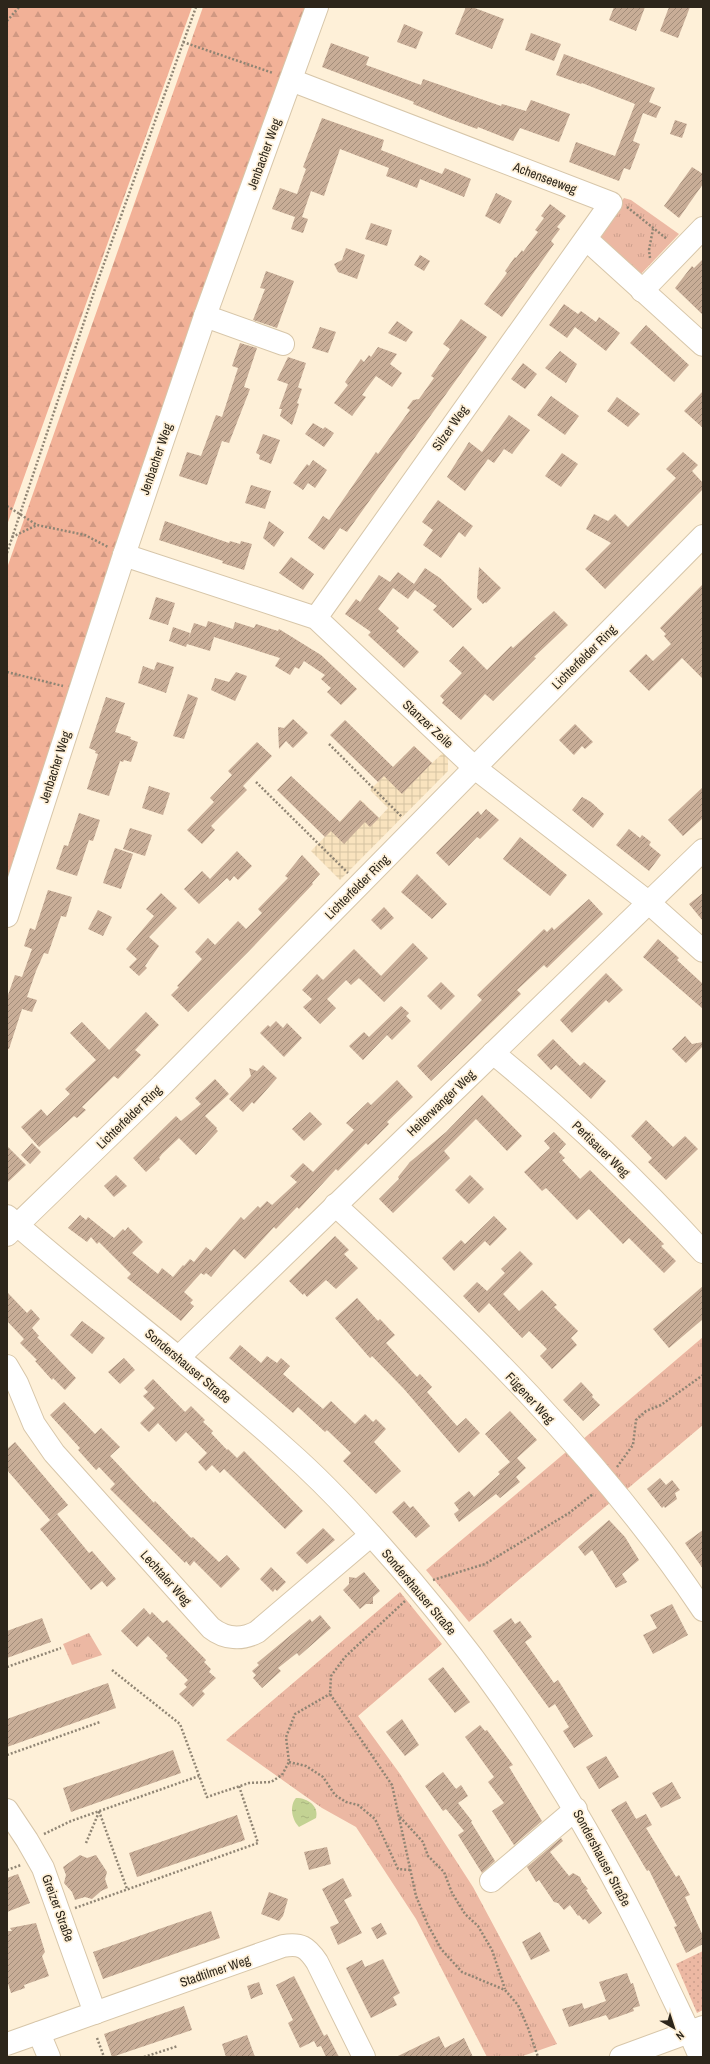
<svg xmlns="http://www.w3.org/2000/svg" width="710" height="2064" viewBox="0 0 710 2064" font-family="'Archivo Narrow',sans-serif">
<defs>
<pattern id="industrial-grid" width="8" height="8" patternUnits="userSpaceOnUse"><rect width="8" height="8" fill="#f9e3be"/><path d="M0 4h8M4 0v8" fill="none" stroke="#d6c3a3"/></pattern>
<pattern id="grass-dots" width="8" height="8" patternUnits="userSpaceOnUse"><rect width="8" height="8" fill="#ecb8a3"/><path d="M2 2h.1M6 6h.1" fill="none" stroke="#cb9e8c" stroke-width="1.8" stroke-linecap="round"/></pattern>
<pattern id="forest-firs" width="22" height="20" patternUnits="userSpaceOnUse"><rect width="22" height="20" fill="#f2b197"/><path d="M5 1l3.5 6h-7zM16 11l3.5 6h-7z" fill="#d09882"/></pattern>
<pattern id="park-tufts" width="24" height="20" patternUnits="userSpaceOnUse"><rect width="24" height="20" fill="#ecb8a3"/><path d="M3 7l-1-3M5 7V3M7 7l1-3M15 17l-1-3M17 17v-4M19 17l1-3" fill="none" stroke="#cb9e8c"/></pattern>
<pattern id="water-ripples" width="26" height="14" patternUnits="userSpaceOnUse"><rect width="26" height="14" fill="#c3d293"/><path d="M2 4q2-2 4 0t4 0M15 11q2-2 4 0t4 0" fill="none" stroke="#a8b47e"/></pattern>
<pattern id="building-hatch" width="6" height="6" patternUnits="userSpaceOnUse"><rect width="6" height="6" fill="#c8ad97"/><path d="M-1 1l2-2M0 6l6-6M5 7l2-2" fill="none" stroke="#a38d7a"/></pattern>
</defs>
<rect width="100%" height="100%" fill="#fef0d8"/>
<!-- industrial -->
<path fill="url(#industrial-grid)" d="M414,746L432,763L444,752L448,756V771L340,880L311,851L361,800L379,818L388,808L370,790Z"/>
<!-- grass -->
<path fill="url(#grass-dots)" d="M703,1951V2010L697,2013L676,1964Z"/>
<!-- forest -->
<g fill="url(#forest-firs)">
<path d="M7,7H192L7,525Z"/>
<path d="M203,7H306L7,887V568Z"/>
</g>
<!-- park -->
<g fill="url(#park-tufts)">
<path d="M624,198L631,200L679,234L640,275L602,245L600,231Z"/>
<path d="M703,1337V1425L626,1490L582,1440Z"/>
<path d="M566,1452L611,1502L469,1622L426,1570Z"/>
<path d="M400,1592L442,1644L358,1716L400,1774L473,1887L557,2044L520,2057H487L416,1919L356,1827L322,1808L226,1740Z"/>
<path d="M89,1633L102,1655L72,1665L63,1644Z"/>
</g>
<!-- water -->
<path fill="url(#water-ripples)" d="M296,1798C308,1798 319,1806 316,1818L299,1827C292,1820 289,1806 296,1798Z"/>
<!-- building -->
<g fill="url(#building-hatch)">
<path d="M466,7H472L504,19L492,49L455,34Z"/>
<path d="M614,7H645L636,31L609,20Z"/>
<path d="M669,7H690L678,38L660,31Z"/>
<path d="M404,24L423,32L416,49L397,42Z"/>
<path d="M531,33L561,44L554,61L525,50Z"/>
<path d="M331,43L369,57L366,65L421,85L423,79L501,106L502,104L526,111L531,100L570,114L559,142L520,128L513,141L478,127L477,129L450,119L413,104L414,102L322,67Z"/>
<path d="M564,54L655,88L649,102L661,107L656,118L643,113L633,141L640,144L630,170L624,168L619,181L569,162L576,142L615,156L635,104L582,83L581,84L556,75Z"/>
<path d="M322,118L384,140L381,150L442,174L445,168L471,179L464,197L420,179L417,188L397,180L386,176L389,168L340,149L324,196L311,191L302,217L308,219L303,233L291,229L295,217L272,209L280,188L297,194L306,169L303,167Z"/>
<path d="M675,120L687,124L682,138L670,134Z"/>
<path d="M692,167L703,174V184L679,218L664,206Z"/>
<path d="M496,193L512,201L500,224L485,216Z"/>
<path d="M550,204L566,216L557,227L560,229L551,241L554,244L502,317L484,304L507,273L505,271L515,257L516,258L522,250L523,252L538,232L535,230L544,218L541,216Z"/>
<path d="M371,223L392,230L387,246L365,239Z"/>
<path d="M346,248L365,255L357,279L338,272L334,264L342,260Z"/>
<path d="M420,255L430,261L424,271L414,265Z"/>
<path d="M703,259V315L675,288L692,266L694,268Z"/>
<path d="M266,271L294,281L277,328L253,320L265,289L260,288Z"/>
<path d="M564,304L578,314L581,311L596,322L599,317L620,333L606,351L575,327L567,338L549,325Z"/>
<path d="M461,319L487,337L347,532L340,528L324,550L308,538L323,516L329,520L376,452L378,454L410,410L407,408L413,400L419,399L434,378L431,376L450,349L443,344Z"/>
<path d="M397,321L413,332L406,342L388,333Z"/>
<path d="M646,325L689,365L674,382L630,343Z"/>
<path d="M320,327L336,332L328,353L312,348Z"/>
<path d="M240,343L257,348L244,387L250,389L229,443L222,441L207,485L179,476L187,452L201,456L216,415L222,417L238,368L232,366Z"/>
<path d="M378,347L397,354L390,364L402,373L392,387L376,376L362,395L366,397L352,416L334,403L348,385L345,382L361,359L364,362L369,355L371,357Z"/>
<path d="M560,351L577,364L566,383L545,368Z"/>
<path d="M288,357L306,363L298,387L295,386L302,389L297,403L299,404L292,425L280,416L282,409H279L288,384L277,380Z"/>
<path d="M523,363L537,374L525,389L511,379Z"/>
<path d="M703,391V428L684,411Z"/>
<path d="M551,396L579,416L565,435L537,415Z"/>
<path d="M617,397L640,414L628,427L607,411Z"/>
<path d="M509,415L530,430L512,454L504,449L494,463L488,459L465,491L447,477L469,442L482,452Z"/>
<path d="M313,423L323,429L325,427L334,433L324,447L305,434Z"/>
<path d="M263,434L280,440L271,464L259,459L260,455L256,453Z"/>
<path d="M683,452L698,465L692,471L703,483V489L605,589L585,569L611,543L586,529L594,514L608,521L615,514L628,527L676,478L666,469Z"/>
<path d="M562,453L578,464L561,487L545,476Z"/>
<path d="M313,460L327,470L315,488L308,483L303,490L293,483L307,464L309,466Z"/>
<path d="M251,485L271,491L265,509L245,503Z"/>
<path d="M438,500L473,526L465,537L459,532L441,558L423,545L433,530L422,522Z"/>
<path d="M165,521L229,543L230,541L240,544L241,541L252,544L244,570L222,563L223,561L159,540Z"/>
<path d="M269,521L284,532L274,547L263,538Z"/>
<path d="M291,557L314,574L303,590L279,573Z"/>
<path d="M479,567L501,588L486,603L485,602L483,604L477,598Z"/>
<path d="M425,568L440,578L472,609L453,628L433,610L437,606L415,590L408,599L393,588L378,609L399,628L396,631L419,652L404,668L368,635L371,632L345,614L356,599L360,602L379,575L390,582L398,572L414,584Z"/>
<path d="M703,584V679L682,658L649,691L629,671L646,654L653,661L671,644L664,636L666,634L660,628Z"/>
<path d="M156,597L175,603L168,625L149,619Z"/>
<path d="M554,611L568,625L534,657L536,658L493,701L485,694L461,720L442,703L444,700L440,696L462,673L449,661L463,646L487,670L511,646L513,648Z"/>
<path d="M208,621L233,629L235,622L254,628L256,624L278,631L279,629L321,655L357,689L341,705L327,692L331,688L321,679L325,675L304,661L299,669L295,667L290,675L275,666L280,658L214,637L210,651L187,644L186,647L169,641L173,627L190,633L188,640L194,623L206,627Z"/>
<path d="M157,662L174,667L166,693L138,683L143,666L154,670Z"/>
<path d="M236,672L247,676L235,701L211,690L215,678L229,682Z"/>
<path d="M188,694L198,698L184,739L173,736Z"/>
<path d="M106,697L125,703L115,732L131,737L130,739L138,742L131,762L124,760L123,762L120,761L109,796L87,789L98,754L95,753L96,751L89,748Z"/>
<path d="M293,719L308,733L293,748L286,741L279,749L278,727L284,728Z"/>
<path d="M345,720L393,767L414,746L432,763L402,794L384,776L378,782L330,735Z"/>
<path d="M575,724L593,742L585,749L582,746L574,755L559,740Z"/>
<path d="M257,742L272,756L243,786L247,790L211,826L215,830L202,844L187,830L214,802L210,798L232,775L228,771Z"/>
<path d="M291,776L340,822L360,800L379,818L370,827L365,822L344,844L331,831L325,837L277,790Z"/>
<path d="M149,786L170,793L163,815L142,808Z"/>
<path d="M703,787V818L683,836L668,820Z"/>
<path d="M582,797L591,802L604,814L593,828L572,810Z"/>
<path d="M486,809L499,820L480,839L477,837L449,866L436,853L478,811L481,815Z"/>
<path d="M79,813L100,820L93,841L89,840L77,876L56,869L64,845L68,846Z"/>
<path d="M130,828L152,835L145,856L123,849Z"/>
<path d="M629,829L640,838L642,835L651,842L649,845L661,855L649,871L616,845Z"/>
<path d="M520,837L567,875L550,896L503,859Z"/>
<path d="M115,848L133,854L121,889L103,883Z"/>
<path d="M237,851L252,866L238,880L234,876L230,881L227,878L199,904L184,889L202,871L210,879Z"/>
<path d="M302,855L320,874L312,883L313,884L248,952L188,1012L171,995L179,987L177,986L202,959L195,952L208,938L215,945L238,921L246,929L262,913L258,909L288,878L285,876Z"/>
<path d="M417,874L447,904L432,919L401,892Z"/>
<path d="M48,890L72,897L66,917L61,916L48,954L44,953L36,971L27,997L37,1000L32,1012L22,1009L9,1049H7V998L15,975L22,977L32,949L24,946L30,928L35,930Z"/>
<path d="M161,893L177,908L149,937L159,946L145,966L147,968L139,976L129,967L137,959L126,949L154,916L146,909Z"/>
<path d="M703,893V921L689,904Z"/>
<path d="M589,899L603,914L547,968L544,965L517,990L521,994L431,1081L417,1066L482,1000L477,995L544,929L547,932L552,927L554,930Z"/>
<path d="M384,907L394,918L381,930L371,920Z"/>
<path d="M98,910L112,917L103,936L88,929Z"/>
<path d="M658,939L679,958L677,960L703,984V1009L643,957Z"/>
<path d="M413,943L428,958L384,1002L359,978L351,985L346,980L327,999L336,1008L320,1024L303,1007L312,999L302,990L317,974L323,980L354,949L381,976Z"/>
<path d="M606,973L623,990L609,1003L606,1000L572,1033L560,1020Z"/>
<path d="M441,982L455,996L441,1010L427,996Z"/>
<path d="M401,1006L409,1013L406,1016L411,1021L392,1040L387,1035L363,1060L349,1046L364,1032L369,1037Z"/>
<path d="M146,1012L159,1025L135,1050L141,1055L118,1079L114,1076L82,1107L86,1110L77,1118L74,1116L39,1147L21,1127L41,1109L47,1116L70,1094L65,1089L96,1060L70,1033L82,1022L109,1050Z"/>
<path d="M276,1021L283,1028L287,1023L302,1038L284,1057L260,1033L268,1025L270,1027Z"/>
<path d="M685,1036L692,1044L703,1042V1046L686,1063L672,1049Z"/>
<path d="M553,1039L580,1066L584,1062L606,1081L591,1099L556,1065L551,1070L537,1055Z"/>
<path d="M263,1065L277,1078L254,1104L252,1102L243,1112L229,1099L251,1076L249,1068L257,1071Z"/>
<path d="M215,1079L229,1094L205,1116L217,1128L216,1129L218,1131L196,1155L179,1138L162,1154L159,1158L160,1159L146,1172L133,1158L176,1116L181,1121L201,1104L195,1098Z"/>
<path d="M397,1080L413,1097L387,1122L389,1124L368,1145L366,1143L338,1171L336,1169L299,1209L297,1207L276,1229L274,1227L245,1259L234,1249L211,1277L206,1273L204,1275L201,1273L184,1292L193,1300L190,1303L194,1306L181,1321L127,1278L131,1274L99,1242L97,1244L91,1237L87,1242L68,1228L80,1215L86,1220L88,1217L114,1238L123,1229L125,1231L128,1227L143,1242L132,1253L158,1274L162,1268L173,1277L183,1265L184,1266L190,1259L194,1262L206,1247L211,1251L241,1217L244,1220L258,1206L260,1208L267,1201L272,1205L297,1182L290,1176L303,1163L313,1172L354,1130L346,1123L368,1102L371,1105Z"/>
<path d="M482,1095L522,1136L507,1151L476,1119L444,1151L450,1158L393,1213L379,1199L399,1179L398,1177L410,1162L446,1132Z"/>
<path d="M310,1112L322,1124L304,1141L292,1129Z"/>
<path d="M646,1120L673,1147L685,1136L698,1149L666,1180L648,1162L652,1158L631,1136Z"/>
<path d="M554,1132L566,1144L559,1152L565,1158L562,1160L580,1179L590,1170L664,1244L661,1246L676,1261L664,1273L629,1238L623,1244L589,1209L577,1220L546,1188L542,1191L524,1172L550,1148L544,1141Z"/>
<path d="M32,1143L41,1152L30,1164L21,1155Z"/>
<path d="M7,1146L26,1165L7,1183Z"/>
<path d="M116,1175L127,1186L114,1197L104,1186Z"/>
<path d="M470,1175L484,1189L469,1204L455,1190Z"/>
<path d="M494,1216L507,1229L490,1246L485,1241L454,1271L442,1258L461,1240L465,1244Z"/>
<path d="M335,1236L349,1250L344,1254L358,1268L336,1289L326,1280L307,1297L304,1293L303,1295L289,1281Z"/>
<path d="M520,1251L533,1264L503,1294L519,1311L542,1290L557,1305L554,1307L578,1331L571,1338L577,1345L552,1369L540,1356L547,1349L529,1331L522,1338L489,1303L479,1313L463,1296L477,1282L487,1291L505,1273L501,1269Z"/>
<path d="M703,1286V1319L669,1348L653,1329Z"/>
<path d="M7,1292L27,1313L31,1309L40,1319L32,1328L39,1336L37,1337L76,1378L65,1390L53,1378L52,1380L35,1361L37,1360L20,1343L24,1339L7,1321Z"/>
<path d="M357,1298L378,1321L380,1319L395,1335L386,1343L417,1377L420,1374L432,1387L427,1392L457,1426L466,1418L480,1433L459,1453L404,1389L372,1356L370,1358L335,1318Z"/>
<path d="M82,1321L105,1338L92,1354L70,1335Z"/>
<path d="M240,1345L261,1363L267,1356L277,1363L281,1358L290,1366L283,1374L323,1409L331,1401L355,1424L365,1414L373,1422L376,1419L386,1429L374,1442L401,1471L376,1494L343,1461L351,1453L327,1430L325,1432L298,1407L293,1413L229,1358Z"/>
<path d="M124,1358L135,1370L120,1384L108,1372Z"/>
<path d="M153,1379L185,1412L191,1406L205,1420L203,1422L213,1431L211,1433L227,1450L228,1449L237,1458L244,1451L303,1511L285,1529L224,1469L220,1473L212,1465L206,1471L198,1462L207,1453L186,1432L176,1442L158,1423L149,1432L140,1423L155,1408L143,1396L148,1392L144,1388Z"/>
<path d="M581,1382L593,1395L592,1397L600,1405L583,1421L563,1400Z"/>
<path d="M64,1402L95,1434L101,1428L120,1447L110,1456L154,1503L155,1501L191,1538L193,1537L219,1562L227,1555L240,1569L221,1588L194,1561L190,1566L186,1561L185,1563L110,1489L115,1484L99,1467L96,1470L78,1450L80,1448L50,1415Z"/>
<path d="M510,1411L537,1440L517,1458L526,1468L516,1477L520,1482L500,1498L496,1494L459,1522L454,1514L459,1510L454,1503L469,1491L474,1497L500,1474L498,1472L510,1462L485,1434Z"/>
<path d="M15,1442L68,1505L50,1520L7,1470V1449Z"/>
<path d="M660,1478L666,1485L672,1480L680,1490L675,1493L677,1499L665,1508L664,1506L662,1508L647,1489Z"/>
<path d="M404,1501L410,1508L413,1506L430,1526L416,1538L392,1512Z"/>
<path d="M57,1514L89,1553L92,1551L116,1579L107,1587L102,1581L91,1590L40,1529Z"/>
<path d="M609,1520L625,1537L639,1560L622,1574L627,1582L616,1588L592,1550L585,1556L578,1547Z"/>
<path d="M323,1528L335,1540L307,1564L296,1553Z"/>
<path d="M703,1530V1569L685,1543Z"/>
<path d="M271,1567L286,1582L277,1591L275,1589L273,1592L260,1579Z"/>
<path d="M364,1572L380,1591L373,1597V1604H366L360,1609L343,1590L349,1584V1577L356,1578Z"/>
<path d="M672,1604L688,1635L653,1654L643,1635L657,1628L650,1615Z"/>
<path d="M144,1608L150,1615L152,1612L163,1623L167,1620L206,1660L204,1662L211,1669L209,1672L216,1678L202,1691L205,1694L193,1707L179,1694L187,1687L184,1684L188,1680L166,1658L168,1656L148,1636L137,1647L121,1631Z"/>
<path d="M320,1615L331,1628L299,1656L297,1653L278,1668L281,1671L262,1688L253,1678L256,1675L252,1671L259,1665L257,1663L310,1619L312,1622Z"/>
<path d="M42,1618L51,1642L7,1658V1631Z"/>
<path d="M511,1618L515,1624L520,1621L532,1637L525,1642L554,1683L558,1680L593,1736L574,1748L563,1731L569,1727L555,1704L549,1708L493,1631Z"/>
<path d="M443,1667L470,1702L455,1713L428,1679Z"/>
<path d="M108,1683L116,1708L7,1747V1719Z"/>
<path d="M402,1719L419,1745L405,1756L386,1732Z"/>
<path d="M480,1725L485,1731L487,1730L513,1765L509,1767L542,1821L514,1845L492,1811L504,1803L488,1782L494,1777L465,1737Z"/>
<path d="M173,1750L181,1773L71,1812L63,1788Z"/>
<path d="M606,1756L619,1777L599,1789L586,1767Z"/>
<path d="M443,1772L456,1789L461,1785L468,1796L458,1803L472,1821L471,1822L495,1861L482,1873L458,1835L464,1831L446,1809L443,1811L425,1786Z"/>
<path d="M672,1782L681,1798L661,1808L652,1793Z"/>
<path d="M626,1801L636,1819L646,1814L652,1825L646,1828L676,1877L679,1875L690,1895L685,1897L703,1936V1944L686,1953L674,1927L677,1926L649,1870L647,1871L611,1810Z"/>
<path d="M237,1815L245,1840L137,1877L129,1853Z"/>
<path d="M561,1838L563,1841L550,1852L569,1876L573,1873L580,1877L582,1882L588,1889L586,1890L602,1913L589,1924L585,1919L583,1920L579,1915L578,1916L570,1905L564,1910L558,1903L554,1902L539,1880L536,1882L527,1867Z"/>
<path d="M327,1847L331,1864L309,1870L304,1852Z"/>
<path d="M80,1855L87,1858L96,1855L107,1872L105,1879L108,1888L101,1891L92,1899L85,1897L75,1900L72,1892L64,1883L66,1875L63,1867Z"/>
<path d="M18,1874L30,1903L7,1912V1878Z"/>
<path d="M343,1878L352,1896L344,1900L362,1933L338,1945L330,1927L339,1923L322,1889Z"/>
<path d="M269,1892L288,1899L283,1916L279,1921L261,1914Z"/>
<path d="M211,1911L220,1938L103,1979L93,1952Z"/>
<path d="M36,1923L45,1952L42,1956L49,1976L24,1985L25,1988L11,1993L7,1980V1931H12L10,1928Z"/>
<path d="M381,1923L387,1934L377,1939L371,1928Z"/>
<path d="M540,1932L550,1951L531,1960L522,1942Z"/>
<path d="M383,1959L400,1993L393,1997L397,2005L371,2018L346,1968L362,1960L365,1967Z"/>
<path d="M627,1973L631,1984L633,1983L640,2006L633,2008L634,2011L609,2020L606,2015L569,2027L562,2009L582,2003L584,2009L606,2001L599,1982Z"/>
<path d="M294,1976L324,2036L327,2034L339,2057H326L321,2046L317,2047L314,2041L300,2048L288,2023L293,2020L276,1985Z"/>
<path d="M259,1982L263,1994L251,1999L247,1986Z"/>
<path d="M184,2006L192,2030L112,2057L104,2034Z"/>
<path d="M247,2035L255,2057H226L222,2044Z"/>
<path d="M439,2036L445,2048L464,2038L473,2057H396Z"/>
</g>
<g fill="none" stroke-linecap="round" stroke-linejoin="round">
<!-- minor casing -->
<g stroke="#d7c6a9" stroke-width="24">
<g id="minor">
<path d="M291,80L611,203L316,618"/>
<path d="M586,239L703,345"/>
<path d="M642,291L703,228"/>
<path d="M205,316L283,344"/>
<path d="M124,555L316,618L475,768L648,902L703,951"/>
<path d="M7,916L124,555L205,316L317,7"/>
<path d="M493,1053C568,1114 638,1181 703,1252"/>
<path d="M335,1205C467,1326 603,1460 703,1610"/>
<path d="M7,1216C99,1297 198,1369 288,1451C321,1480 352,1513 381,1546C499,1677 588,1818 663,1977C675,2003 689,2030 700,2057"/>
<path d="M7,1235L162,1085L703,536"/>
<path d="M179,1357L703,850"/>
<path d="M7,1366L17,1383L34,1424L54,1453L211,1628C225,1639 242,1640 257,1632L371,1535"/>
<path d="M7,1810L27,1840L43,1868L95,2013"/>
<path d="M491,1881L576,1809"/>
<path d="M39,2033L49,2057"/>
<path d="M7,2044L283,1946C301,1943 307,1947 317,1962L364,2057"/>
</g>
</g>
<!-- major casing -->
<g stroke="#d7c6a9" stroke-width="24">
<path id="major" d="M621,2057L703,2027"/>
</g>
<!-- path -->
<g stroke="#908574" stroke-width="2.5" stroke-dasharray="2 2" stroke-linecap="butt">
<path d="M7,21L19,7"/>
<path d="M183,42L273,73"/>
<path d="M627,207L667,239"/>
<path d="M650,258L649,250L653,229"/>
<path d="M7,506L37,525"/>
<path d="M12,537L37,525L85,535L108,547"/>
<path d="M7,553L97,283L196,7"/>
<path d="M7,672L63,686"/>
<path d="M329,744L402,817"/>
<path d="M256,782L348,873"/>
<path d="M617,1467L633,1445L636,1420L646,1411L661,1405L703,1375"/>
<path d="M433,1580L485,1564L569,1513L593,1494"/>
<path d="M405,1601L345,1657L331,1676L330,1694L392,1785L416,1896L427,1923L441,1949L462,1972L505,1990L518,2005L528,2028L538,2057"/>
<path d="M7,1667L61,1648"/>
<path d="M112,1670L180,1724L207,1797L249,1783L271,1782L282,1775L289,1762L286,1737L295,1714L330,1694"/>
<path d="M7,1755L100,1722"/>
<path d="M289,1762L306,1766L323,1777L335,1795L346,1802L358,1805L375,1819L398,1869L410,1870"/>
<path d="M99,1811L127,1889"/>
<path d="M400,1817L423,1842L428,1856L444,1872L452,1893L465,1914L478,1926L492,1950L505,1989"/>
<path d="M44,1834L71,1821L199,1776"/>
<path d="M86,1843L99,1812"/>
<path d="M7,1870L21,1865"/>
<path d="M75,1908L258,1843L239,1786"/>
<path d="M7,1943V1944"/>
<path d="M97,2038L104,2057"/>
<path d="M144,2057L178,2046"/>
</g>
<!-- minor -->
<use href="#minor" stroke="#fff" stroke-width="22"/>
<!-- major -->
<use href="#major" stroke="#fff" stroke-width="22"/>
</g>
<g text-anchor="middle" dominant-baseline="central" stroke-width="3.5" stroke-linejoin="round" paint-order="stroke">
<!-- street labels -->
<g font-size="13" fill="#2d261b" stroke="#fef0d8">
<text transform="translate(264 154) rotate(-70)">Jenbacher Weg</text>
<text transform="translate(545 178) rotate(21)">Achenseeweg</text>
<text transform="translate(450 428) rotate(-55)">Silzer Weg</text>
<text transform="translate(156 459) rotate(-71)">Jenbacher Weg</text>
<text transform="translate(584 657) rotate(-45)">Lichterfelder Ring</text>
<text transform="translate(428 724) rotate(43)">Stanzer Zeile</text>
<text transform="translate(55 767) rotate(-72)">Jenbacher Weg</text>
<text transform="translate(357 887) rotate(-45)">Lichterfelder Ring</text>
<text transform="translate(441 1103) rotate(-44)">Heiterwanger Weg</text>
<text transform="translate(129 1117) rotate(-44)">Lichterfelder Ring</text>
<text transform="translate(601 1149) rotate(44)">Pertisauer Weg</text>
<text transform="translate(188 1366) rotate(40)">Sondershauser Straße</text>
<text transform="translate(530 1398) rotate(47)">Fügener Weg</text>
<text transform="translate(166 1578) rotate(48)">Lechtaler Weg</text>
<text transform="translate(419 1592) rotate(50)">Sondershauser Straße</text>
<text transform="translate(602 1858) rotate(62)">Sondershauser Straße</text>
<text transform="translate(58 1908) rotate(70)">Greizer Straße</text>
<text transform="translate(215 1971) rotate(-19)">Stadtilmer Weg</text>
</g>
</g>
<!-- border -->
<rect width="710" height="2064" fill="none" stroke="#2d261b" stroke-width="16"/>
<!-- north arrow -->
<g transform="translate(674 2028) rotate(141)" stroke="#fef0d8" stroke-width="3" paint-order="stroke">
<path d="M0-3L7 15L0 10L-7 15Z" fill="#2d261b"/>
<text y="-6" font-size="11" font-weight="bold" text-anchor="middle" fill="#2d261b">N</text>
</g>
</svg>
